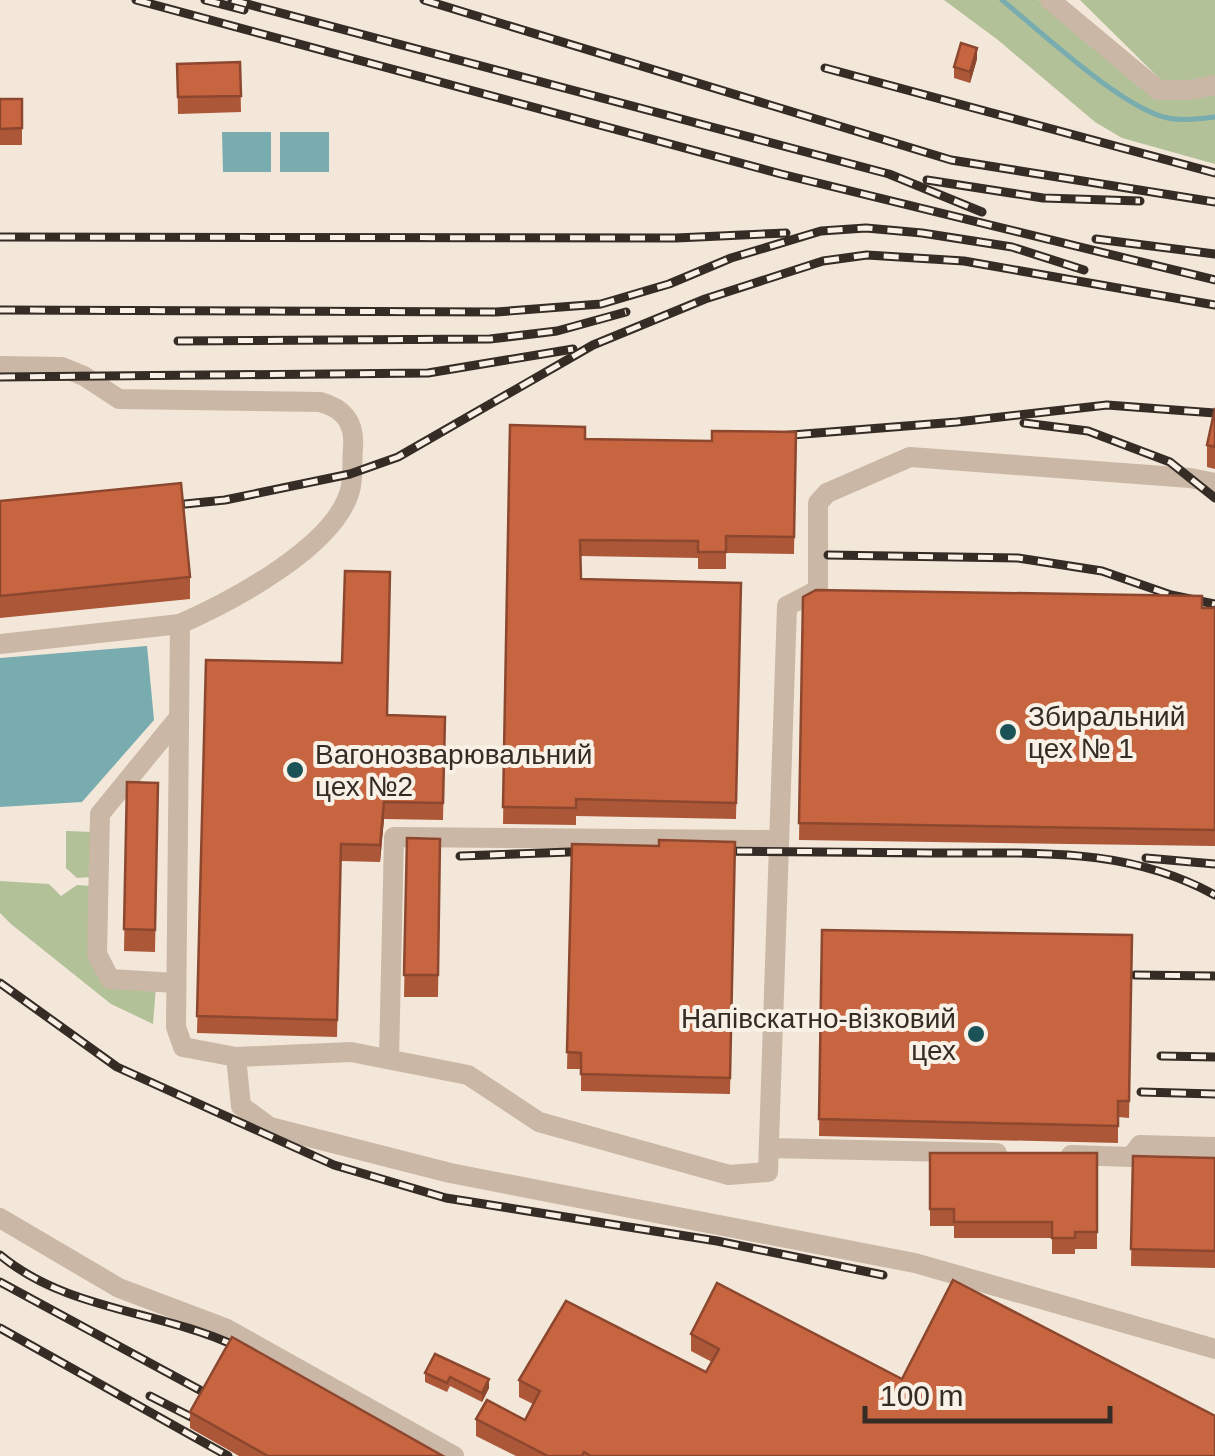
<svg xmlns="http://www.w3.org/2000/svg" width="1215" height="1456" viewBox="0 0 1215 1456" font-family="Helvetica,sans-serif">
<rect width="100%" height="100%" fill="#f2e7d9"/>
<!-- green -->
<g fill="#b3c199">
<path d="M944,0H1039L1150,93H1215V164L1122,138L1095,122L998,40Z"/>
<path d="M1080,0H1215V80L1166,85Z"/>
<path d="M66,831L95,832L93,877L77,878L66,868Z"/>
<path d="M0,881L49,884L61,896L77,885L92,886L108,985L156,987L153,1024L111,1004L11,924L0,913Z"/>
</g>
<!-- water -->
<g fill="#78acaf">
<path d="M271,132V172H223L222,132Z"/>
<path d="M329,132V172H280V132Z"/>
<path d="M147,646L154,720L82,802L0,807V658Z"/>
</g>
<g fill="none" stroke-linecap="round" stroke-linejoin="round">
<!-- stream -->
<path stroke="#78acaf" stroke-width="5" d="M1002,0C1040,31 1123,109 1168,118C1182,121 1201,119 1215,117"/>
<!-- minor -->
<g stroke="#cab7a5" stroke-width="20">
<path d="M1050,0L1158,90H1189L1215,85"/>
<path d="M0,366L62,367L84,376L119,399L320,402C343,408 355,422 353,447C352,459 353,474 351,486C340,545 230,602 180,624L176,1027L183,1047L236,1057L241,1106L270,1127L450,1173L915,1263L1215,1349"/>
<path d="M0,644L180,624"/>
<path d="M176,983L110,979L97,954L100,814L176,721"/>
<path d="M236,1057L351,1052L468,1075L539,1122L729,1175L768,1172L787,606L818,590V503L827,493L910,457L1190,478L1215,483"/>
<path d="M389,1059L394,837L779,840"/>
<path d="M769,1148L997,1153"/>
<path d="M1071,1155L1131,1157L1140,1145L1215,1147"/>
<path d="M0,1218L119,1288L225,1328L454,1456"/>
</g>
<!-- rail casing -->
<g stroke="#352c26" stroke-width="9">
<g id="rail">
<path d="M136,0L781,174L1215,280"/>
<path d="M205,0L244,10"/>
<path d="M232,0L889,174L982,212"/>
<path d="M424,0L951,160L1215,202"/>
<path d="M825,68L1215,173"/>
<path d="M927,180L1043,198L1140,201"/>
<path d="M0,237L676,238L786,233"/>
<path d="M1096,239L1215,254"/>
<path d="M0,310L496,312L601,304L669,284L731,258L821,231L866,228L922,233L1012,247L1084,270"/>
<path d="M178,341L490,339L557,331L626,312"/>
<path d="M0,377L428,373L573,349"/>
<path d="M1024,423L1088,431L1170,462L1215,498"/>
<path d="M766,437L957,422L1107,405L1215,413"/>
<path d="M155,507L225,500L350,474L398,457L593,345L705,299L823,261L867,255L964,261L1215,305"/>
<path d="M828,555L1018,558L1102,571L1171,595L1215,604"/>
<path d="M707,851C782,851 856,852 930,853C1031,854 1124,845 1215,895"/>
<path d="M460,856L597,851"/>
<path d="M1146,858L1215,864"/>
<path d="M1135,975L1215,976"/>
<path d="M0,983L117,1067L334,1165L446,1198L717,1241L883,1275"/>
<path d="M1161,1056L1215,1057"/>
<path d="M1141,1092L1215,1094"/>
<path d="M0,1255C72,1315 174,1310 253,1355"/>
<path d="M0,1282L209,1395"/>
<path d="M0,1328L228,1456"/>
<path d="M150,1396L195,1419"/>
</g>
</g>
<!-- rail -->
<use href="#rail" stroke="#f9f1e5" stroke-width="5" stroke-dasharray="15" stroke-linecap="butt"/>
</g>
<!-- wall -->
<g fill="#ac5738">
<path d="M977,59L970,83L954,78V67Z"/>
<path d="M240,62L241,112L178,114L177,64Z"/>
<rect x="0" y="99" width="22" height="46"/>
<path d="M1215,408V469L1207,467V445Z"/>
<path d="M510,425L585,439L712,441L796,432L794,554L726,553V569H698V558L580,556L581,579L741,583L736,819L576,816V825L503,824Z"/>
<path d="M0,501L190,577V599L0,618Z"/>
<path d="M803,597L1215,608V846L799,840Z"/>
<path d="M206,660L387,715L445,717L443,820L384,819L380,862L341,861L337,1037L197,1033Z"/>
<path d="M127,782L158,783L155,952L124,951Z"/>
<path d="M407,838L440,839L438,997H404Z"/>
<path d="M735,842L730,1094L581,1091V1069H567L572,844L659,846Z"/>
<path d="M822,930L1132,935L1129,1118L1118,1117V1143L819,1136Z"/>
<path d="M930,1153H1097V1249H1075V1254H1052V1238H954V1226H930Z"/>
<path d="M1133,1156L1215,1158V1268L1131,1266Z"/>
<path d="M691,1334L902,1379L1215,1456H516L476,1436V1419L525,1420L533,1404L519,1397V1380L706,1372L712,1362L691,1351Z"/>
<path d="M435,1354L489,1388L482,1402L450,1386L447,1392L425,1382V1373Z"/>
<path d="M190,1412L443,1456H239L190,1428Z"/>
</g>
<!-- shaded-wall -->
<g fill="#8c472e">
<path d="M977,48V59L970,83V72Z"/>
<path d="M384,802V819L380,862V845Z"/>
<path d="M489,1379V1388L482,1402V1393Z"/>
</g>
<!-- building -->
<g fill="#c86541" stroke="#8c472e" stroke-width="2.5">
<path d="M961,43L977,48L970,72L954,67Z"/>
<path d="M240,62L241,96L178,97L177,64Z"/>
<path d="M0,99H22V128L0,129Z"/>
<path d="M1215,408V447L1207,445Z"/>
<path d="M510,425L585,427V439L712,441V431L796,432L794,537L726,536V552H698V541L580,540L581,579L741,583L736,803L576,799V808L503,807Z"/>
<path d="M181,483L190,577L0,596V501Z"/>
<path d="M345,571L390,572L387,715L445,717L443,803L384,802L380,845L341,844L337,1020L197,1016L206,660L342,663Z"/>
<path d="M816,590L1202,596V608H1215V830L799,823L803,597Z"/>
<path d="M127,782L158,783L155,930L124,929Z"/>
<path d="M407,838L440,839L438,975H404Z"/>
<path d="M659,840L735,842L730,1078L581,1074V1053L567,1052L572,844L659,846Z"/>
<path d="M822,930L1132,935L1129,1101H1118V1126L819,1119Z"/>
<path d="M930,1153H1097V1232H1075V1238H1052V1222H954V1209H930Z"/>
<path d="M1133,1156L1215,1158V1251L1131,1249Z"/>
<path d="M953,1280L1215,1416V1456H591L584,1452L582,1456H548L476,1419L487,1400L525,1420L540,1391L519,1380L566,1301L706,1372L719,1349L691,1334L717,1283L902,1379Z"/>
<path d="M232,1337L443,1456H268L190,1412Z"/>
<path d="M435,1354L489,1379L482,1393L450,1377L447,1383L425,1373Z"/>
</g>
<!-- markers -->
<g fill="#1b5257" stroke="#f9f1e5" stroke-width="4">
<circle cx="1008" cy="732" r="10"/>
<circle cx="295" cy="770" r="10"/>
<circle cx="976" cy="1034" r="10"/>
</g>
<g text-anchor="middle" dominant-baseline="central" stroke-width="8" stroke-linejoin="round" paint-order="stroke">
<!-- poi labels -->
<g font-size="28" fill="#352c26" stroke="#f9f1e5" text-anchor="start">
<text x="1028" y="716">Збиральний<tspan x="1028" dy="32">цех № 1</tspan></text>
<text x="315" y="754">Вагонозварювальний<tspan x="315" dy="32">цех №2</tspan></text>
<text x="956" y="1018" text-anchor="end">Напівскатно-візковий<tspan x="956" dy="32">цех</tspan></text>
</g>
</g>
<!-- scale -->
<path d="M865 1406v15h245v-15" fill="none" stroke="#352c26" stroke-width="5"/>
<text x="880" y="1406" font-size="30" fill="#352c26" stroke="#f9f1e5" stroke-width="8" paint-order="stroke">100 m</text>
</svg>
